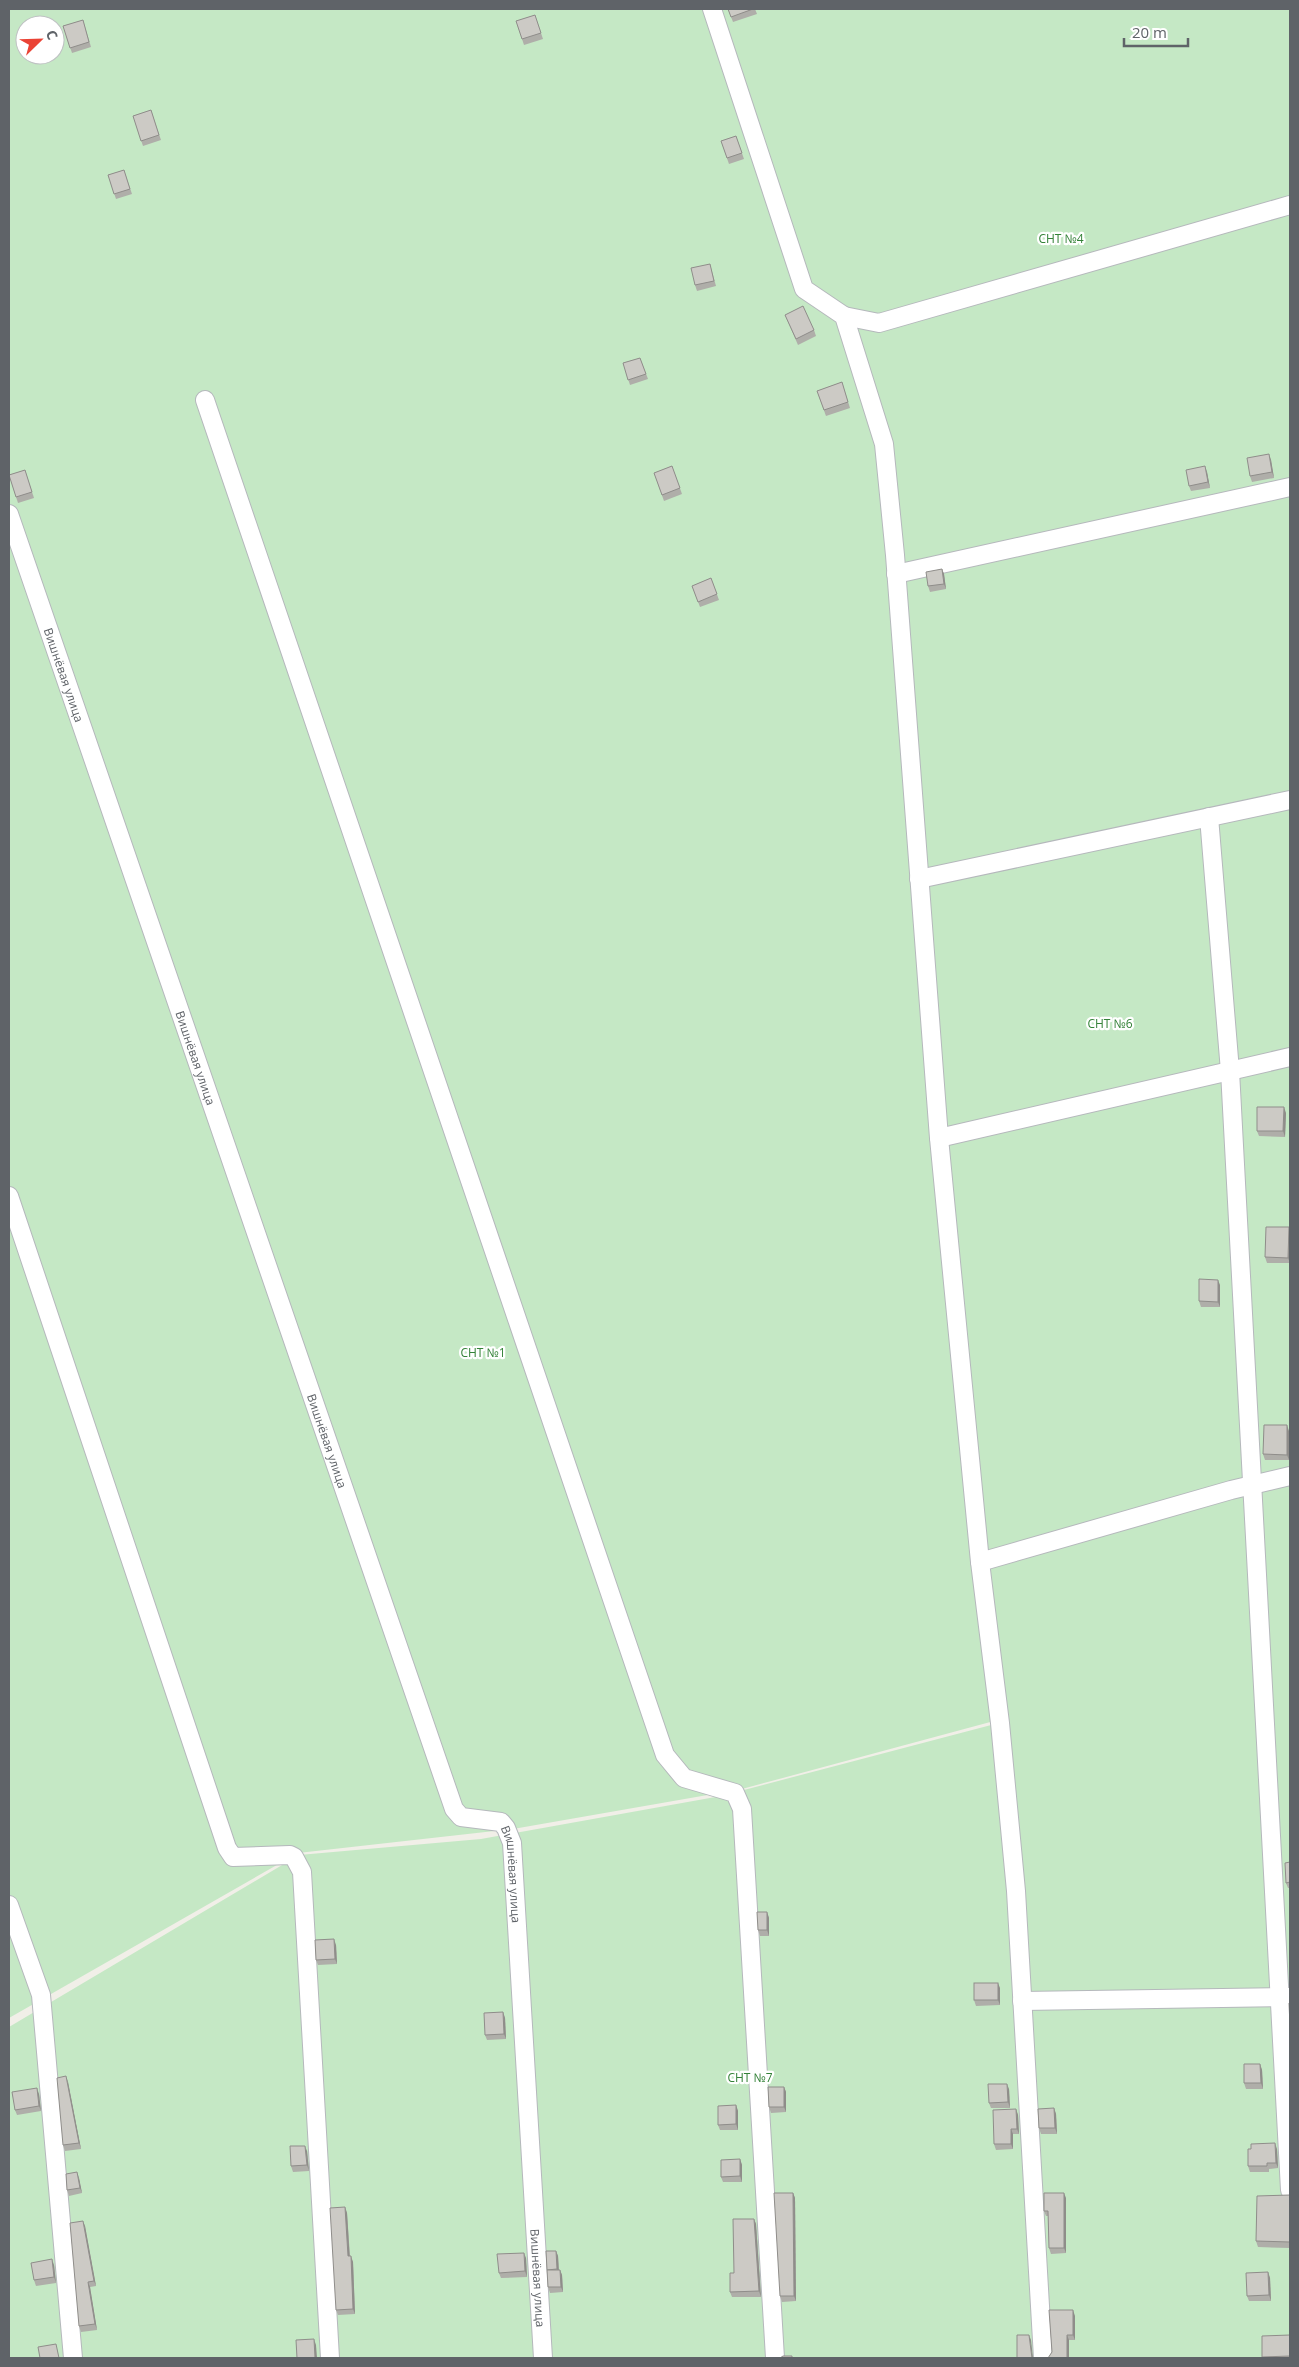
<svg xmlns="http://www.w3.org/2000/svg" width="1299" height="2367" viewBox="0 0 1299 2367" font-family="'Open Sans',sans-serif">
<rect width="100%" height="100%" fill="#f1efe8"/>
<!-- green -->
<path fill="#c5e8c5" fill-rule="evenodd" d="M9,9H1290V2358H9V2027L299,1855L481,1839L721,1796L995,1724L994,1721L742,1789L513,1829L298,1853L9,2018ZM25,25H55V55H25Z"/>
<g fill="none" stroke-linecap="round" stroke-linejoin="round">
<!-- minor casing -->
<g stroke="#b5b8bc" stroke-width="20">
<g id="minor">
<path d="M712,9L804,289L844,316L884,444L895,555L939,1138L980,1562L1000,1723L1016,1891L1043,2358"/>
<path d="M844,316L879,323L1290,205"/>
<path d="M205,400L665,1755L684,1778L735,1793L742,1809L775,2358"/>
<path id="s1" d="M9,514L454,1809L461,1817L501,1822L506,1828L512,1843L543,2358"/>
<path d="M896,574L1290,487"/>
<path d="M1209,817L1230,1071L1290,2190"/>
<path d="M919,879L1290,800"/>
<path d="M939,1138L1290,1057"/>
<path d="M9,1196L227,1848L233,1857L290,1855L294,1857L302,1872L330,2358"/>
<path d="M980,1562L1231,1490L1290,1476"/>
<path d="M9,1905L41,1995L73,2358"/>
<path d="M1022,2001L1290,1997"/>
</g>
</g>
<!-- minor -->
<use href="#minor" stroke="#fff" stroke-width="18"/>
</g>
<!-- wall -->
<g fill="#afaea9">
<path d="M728,9H755L757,14L733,22Z"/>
<path d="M535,15L543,39L524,45L516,21Z"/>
<path d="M83,20L91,47L72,53L63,26Z"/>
<path d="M151,110L161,140L143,146L133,116Z"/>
<path d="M736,136L744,159L729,164L721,141Z"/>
<path d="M124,170L132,194L116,199L108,175Z"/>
<path d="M710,264L716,286L697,291L695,285Z"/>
<path d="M785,315L814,330L816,336L798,345Z"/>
<path d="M640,358L648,379L630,385L623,363Z"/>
<path d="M842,382L850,408L826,416L817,391Z"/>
<path d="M1271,460L1274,478L1252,482L1250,476Z"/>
<path d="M672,466L682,494L664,501L654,473Z"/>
<path d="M25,470L34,498L18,503L9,475Z"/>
<path d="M1207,472L1210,488L1191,491L1189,486Z"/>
<path d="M942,569L944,574L946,589L930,592L928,586Z"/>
<path d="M711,578L719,600L700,607L692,586Z"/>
<path d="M1286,1113L1285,1137L1259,1136L1257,1131Z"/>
<path d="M1289,1227L1290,1231V1263H1267L1265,1257Z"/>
<path d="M1220,1285V1307H1201L1199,1301Z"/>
<path d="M1289,1431V1460H1265L1263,1454Z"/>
<path d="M1290,1862V1888H1288L1286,1883Z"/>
<path d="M767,1912L769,1918V1936H760L758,1930Z"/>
<path d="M336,1945L337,1964L318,1965L316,1960Z"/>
<path d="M1000,1988V2005L976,2006L974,2000Z"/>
<path d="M503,2012L505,2018L506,2039L487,2040L485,2035Z"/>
<path d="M1260,2064L1262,2070L1263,2089H1246L1244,2083Z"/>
<path d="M68,2082L81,2149L65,2151L63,2145Z"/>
<path d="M784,2087L786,2092V2112L771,2113L769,2107Z"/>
<path d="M1009,2089L1010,2108H991L989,2103Z"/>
<path d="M39,2094L41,2111L17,2115L15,2110Z"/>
<path d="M736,2105L738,2111V2130H720L718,2125Z"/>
<path d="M1054,2108L1056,2114L1057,2134H1041L1039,2128Z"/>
<path d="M1016,2109L1018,2115L1019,2134H1013V2149L996,2150L994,2144Z"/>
<path d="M1277,2149L1278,2168L1269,2169V2172H1250L1248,2166Z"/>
<path d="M307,2151L309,2171L293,2172L291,2166Z"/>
<path d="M740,2159L742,2165V2182H723L721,2177Z"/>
<path d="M79,2178L82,2193L69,2196L67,2190Z"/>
<path d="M793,2193L795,2198L796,2301L782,2302L780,2296Z"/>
<path d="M1290,2195V2248L1258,2247L1256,2241Z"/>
<path d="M1066,2198V2253L1051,2254L1049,2248L1048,2216H1046L1044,2211Z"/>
<path d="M345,2207L347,2213L350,2256L353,2262L355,2314L338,2315L336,2310Z"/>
<path d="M754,2219L756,2224L761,2297H732L730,2292L734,2273Z"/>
<path d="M85,2226L96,2286L90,2287L97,2330L81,2332L79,2326Z"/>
<path d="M556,2251L558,2256L559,2270H560L562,2275L563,2292L550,2293L548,2287Z"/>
<path d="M526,2258L527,2277L501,2278L499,2273Z"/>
<path d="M54,2265L56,2283L36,2286L34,2280Z"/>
<path d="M1268,2272L1270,2278L1271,2301H1249L1247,2296Z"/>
<path d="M1075,2316V2340H1069L1048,2358Z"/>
<path d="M1290,2335V2358H1263L1262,2357Z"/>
</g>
<!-- shaded-wall -->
<g fill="#8f8d8a">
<path d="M1269,454L1271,460L1274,478L1272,472Z"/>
<path d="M1205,466L1207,472L1210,488L1208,482Z"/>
<path d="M942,569L944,574L946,589L944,584Z"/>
<path d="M1284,1107L1286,1113L1285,1137L1283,1131Z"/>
<path d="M1289,1227L1290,1231V1263L1288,1258Z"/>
<path d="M1218,1280L1220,1285V1307L1218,1302Z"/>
<path d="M1287,1425L1289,1431V1460L1287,1455Z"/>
<path d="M767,1912L769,1918V1936L767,1930Z"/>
<path d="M334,1939L336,1945L337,1964L335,1959Z"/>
<path d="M998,1983L1000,1988V2005L998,2000Z"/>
<path d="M503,2012L505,2018L506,2039L504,2034Z"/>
<path d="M1260,2064L1262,2070L1263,2089L1261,2083Z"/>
<path d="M66,2076L68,2082L81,2149L79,2143Z"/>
<path d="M1007,2084L1009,2089L1010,2108L1008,2102Z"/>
<path d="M784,2087L786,2092V2112L784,2107Z"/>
<path d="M37,2088L39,2094L41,2111L39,2106Z"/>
<path d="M736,2105L738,2111V2130L736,2124Z"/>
<path d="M1054,2108L1056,2114L1057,2134L1055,2128Z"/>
<path d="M1016,2109L1018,2115L1019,2134L1017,2129Z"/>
<path d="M1011,2129L1013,2134V2149L1011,2144Z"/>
<path d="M1275,2143L1277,2149L1278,2168L1276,2163Z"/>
<path d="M305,2146L307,2151L309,2171L307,2165Z"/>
<path d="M740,2159L742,2165V2182L740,2176Z"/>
<path d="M77,2172L79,2178L82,2193L80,2188Z"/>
<path d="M793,2193L795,2198L796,2301L794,2296Z"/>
<path d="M1064,2193L1066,2198V2253L1064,2248Z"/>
<path d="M345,2207L347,2213L350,2262L348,2256Z"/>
<path d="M754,2219L756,2224L761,2297L759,2291Z"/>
<path d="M83,2221L85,2226L96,2286L94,2281Z"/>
<path d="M556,2251L558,2256L559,2275L557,2269Z"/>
<path d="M524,2253L526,2258L527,2277L525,2271Z"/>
<path d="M351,2256L353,2262L355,2314L353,2309Z"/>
<path d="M52,2259L54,2265L56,2283L54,2277Z"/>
<path d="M560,2270L562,2275L563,2292L561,2287Z"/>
<path d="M1268,2272L1270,2278L1271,2301L1269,2295Z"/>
<path d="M88,2282L90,2287L97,2330L95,2324Z"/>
<path d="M1073,2310L1075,2316V2340L1073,2335Z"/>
<path d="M1029,2335L1031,2340L1033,2358H1032Z"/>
<path d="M1067,2335L1069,2340V2358H1067Z"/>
<path d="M314,2339L316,2345L317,2358H315Z"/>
</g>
<!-- building -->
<g fill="#cccac5" stroke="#8f8d8a">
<path d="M728,9H753L731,17Z"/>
<path d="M535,15L541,33L522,39L516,21Z"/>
<path d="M83,20L89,42L70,48L63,26Z"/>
<path d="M151,110L159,135L141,141L133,116Z"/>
<path d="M736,136L742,153L727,158L721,141Z"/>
<path d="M124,170L130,189L114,194L108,175Z"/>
<path d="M710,264L714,281L695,285L691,268Z"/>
<path d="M803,306L814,330L796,339L785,315Z"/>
<path d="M640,358L646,374L628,380L623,363Z"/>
<path d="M842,382L848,402L824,410L817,391Z"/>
<path d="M1269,454L1272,472L1250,476L1247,458Z"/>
<path d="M672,466L680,488L662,495L654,473Z"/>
<path d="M1205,466L1208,482L1189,486L1186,470Z"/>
<path d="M25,470L32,492L16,497L9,475Z"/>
<path d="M942,569L944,584L928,586L926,572Z"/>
<path d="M711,578L717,594L698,602L692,586Z"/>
<path d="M1257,1107H1284L1283,1131H1257Z"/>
<path d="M1266,1227H1289L1288,1258L1265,1257Z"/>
<path d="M1199,1279L1218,1280V1302L1199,1301Z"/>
<path d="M1264,1425H1287V1455L1263,1454Z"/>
<path d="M1290,1862V1882L1286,1883L1285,1863Z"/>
<path d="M757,1912H767V1930H758Z"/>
<path d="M334,1939L335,1959L316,1960L315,1940Z"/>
<rect x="974" y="1983" width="24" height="17"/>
<path d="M1289,2003H1290V2026Z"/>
<path d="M503,2012L504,2034L485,2035L484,2013Z"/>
<path d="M1244,2064H1260L1261,2083H1244Z"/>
<path d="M66,2076L79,2143L63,2145L57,2078Z"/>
<path d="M988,2084H1007L1008,2102L989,2103Z"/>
<path d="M768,2087H784V2107H769Z"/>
<path d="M37,2088L39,2106L15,2110L12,2092Z"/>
<path d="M736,2105V2124L718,2125V2106Z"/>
<path d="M1054,2108L1055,2128H1039L1038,2109Z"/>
<path d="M1016,2109L1017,2129H1011V2144H994L993,2110Z"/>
<path d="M1275,2143L1276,2163H1267V2166H1248V2149H1251V2144Z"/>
<path d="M290,2146H305L307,2165L291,2166Z"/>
<path d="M740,2159V2176L721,2177V2160Z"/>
<path d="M77,2172L80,2188L67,2190L66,2174Z"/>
<path d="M774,2193H793L794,2296H780Z"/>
<path d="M1044,2193H1064V2248H1049L1048,2211H1044Z"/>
<path d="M1290,2195V2242L1256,2241L1257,2196Z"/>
<path d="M345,2207L348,2256H351L353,2309L336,2310L330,2208Z"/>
<path d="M733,2219H754L759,2291L730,2292V2273H734Z"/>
<path d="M83,2221L94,2281L88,2282L95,2324L79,2326L70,2223Z"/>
<path d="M546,2251H556L557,2269L547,2270Z"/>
<path d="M524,2253L525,2271L499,2273L497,2254Z"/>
<path d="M52,2259L54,2277L34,2280L31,2263Z"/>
<path d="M547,2270H560L561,2287H548Z"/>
<path d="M1268,2272L1269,2295L1247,2296L1246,2273Z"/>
<path d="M1049,2310H1073V2335H1067V2358H1048L1052,2352Z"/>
<path d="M1017,2335H1029L1032,2358H1017Z"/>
<path d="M1290,2335V2356L1262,2357V2336Z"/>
<path d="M314,2339L315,2358H297L296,2340Z"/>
<path d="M56,2344L59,2358H40L38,2347Z"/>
<path d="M783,2356H792V2358H780Z"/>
</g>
<g text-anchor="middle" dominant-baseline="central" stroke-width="4.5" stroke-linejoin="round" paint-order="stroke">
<!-- park labels -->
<g font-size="12" fill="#348238" stroke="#fff">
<text x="1061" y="238">СНТ №4</text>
<text x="1110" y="1023">СНТ №6</text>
<text x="483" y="1352">СНТ №1</text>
<text x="750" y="2077">СНТ №7</text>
</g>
<!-- street labels -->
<g font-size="12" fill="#5f6368" stroke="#fff">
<text stroke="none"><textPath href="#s1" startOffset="170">Вишнёвая улица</textPath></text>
<text stroke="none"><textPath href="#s1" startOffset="575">Вишнёвая улица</textPath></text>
<text stroke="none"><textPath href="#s1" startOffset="980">Вишнёвая улица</textPath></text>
<text stroke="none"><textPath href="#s1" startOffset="1475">Вишнёвая улица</textPath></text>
<text stroke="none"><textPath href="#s1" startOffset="1880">Вишнёвая улица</textPath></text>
</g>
</g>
<!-- border -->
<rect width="1299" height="2367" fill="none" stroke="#5f6368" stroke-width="20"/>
<!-- north arrow -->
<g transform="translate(40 40) rotate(67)"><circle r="24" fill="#ffffff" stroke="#bfc1c3"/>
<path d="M0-4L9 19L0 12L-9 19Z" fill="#ea4335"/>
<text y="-8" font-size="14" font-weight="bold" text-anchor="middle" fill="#5f6368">С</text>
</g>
<!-- scale -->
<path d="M1124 38v8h64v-8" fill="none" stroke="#5f6368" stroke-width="2.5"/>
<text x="1132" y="38" font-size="15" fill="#5f6368" stroke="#ffffff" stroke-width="4" paint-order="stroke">20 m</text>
</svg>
